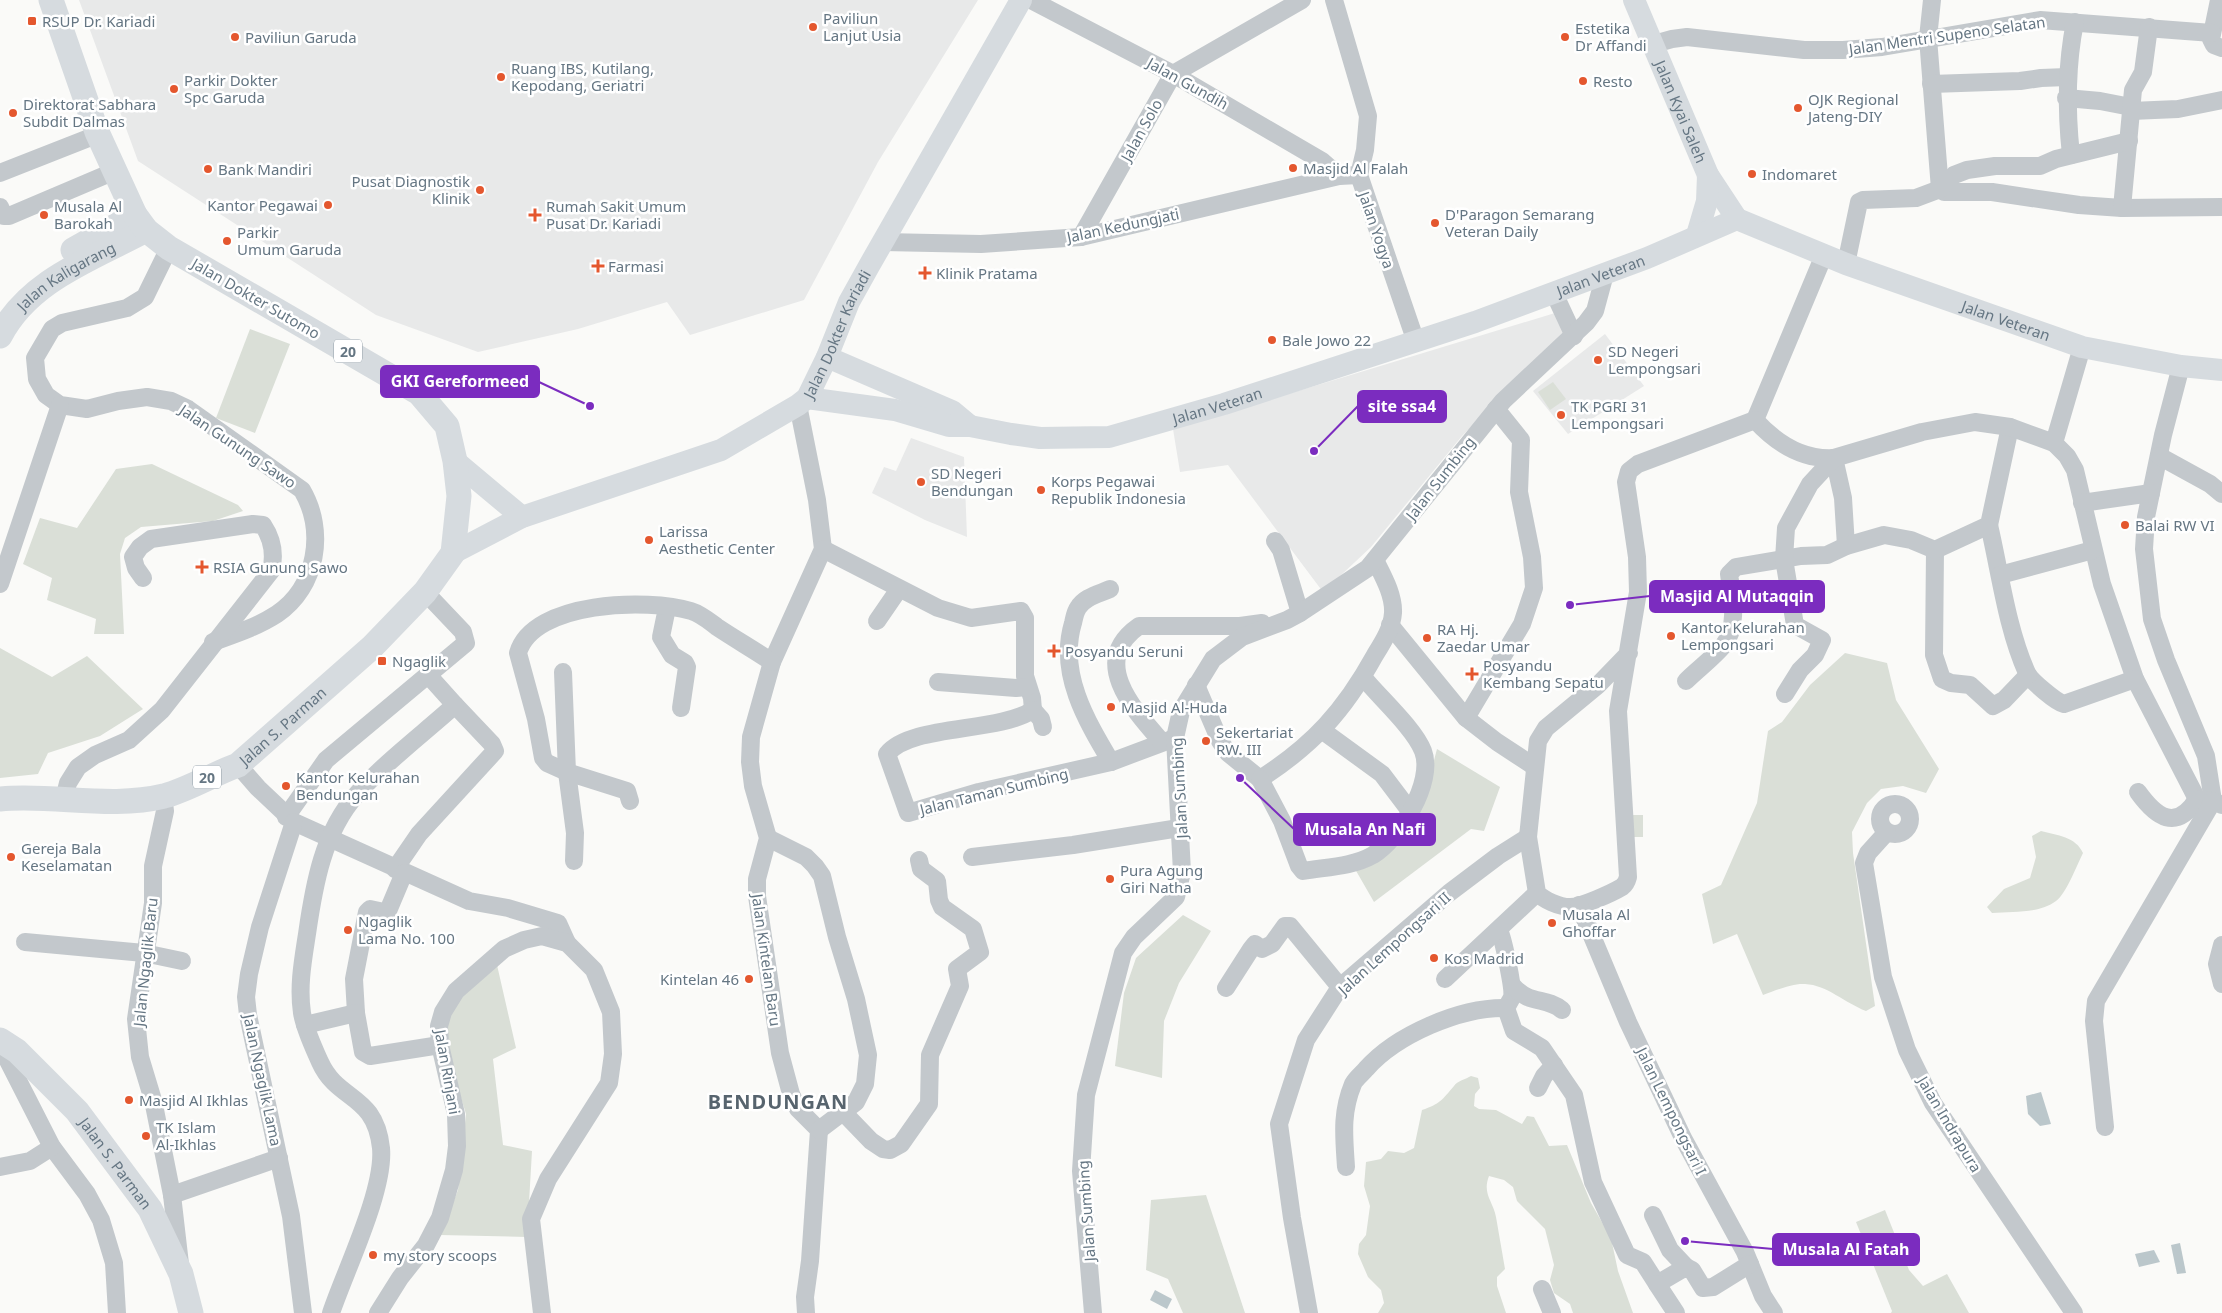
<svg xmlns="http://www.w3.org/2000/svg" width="2222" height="1313" viewBox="0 0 2222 1313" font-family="'Noto Sans',sans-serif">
<rect width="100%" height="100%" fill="#fafaf8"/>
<!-- built -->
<g fill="#e8e9e9">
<path d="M79,0H978L878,162L804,300L690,335L667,302L578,329L478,352L376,315L138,161Z"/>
<path d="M1555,313L1564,333L1462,436L1371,547L1323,592L1228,465L1180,472L1173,429Z"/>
<path d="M1605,334L1644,386L1568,434L1533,391Z"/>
<path d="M911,438L964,457L967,537L925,520L872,493L884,467L896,471Z"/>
</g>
<!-- green -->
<g fill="#dadfd7">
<path d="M250,329L290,344L255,433L216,418Z"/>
<path d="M1553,382L1566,399L1550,410L1538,392Z"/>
<path d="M152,464L238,505L243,511L213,521L141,527L125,538L120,554L124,634H94L96,619L47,600L52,578L23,564L40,518L77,528L116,469Z"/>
<path d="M0,648L52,677L87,656L143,709L100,736L48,753L38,774L0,778Z"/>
<path d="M1845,653L1887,663L1896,700L1939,769L1926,793L1903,786L1881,789L1867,803L1852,832L1853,853L1875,1006L1866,1011C1845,1003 1827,985 1805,984C1792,983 1775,991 1763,995L1737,934L1713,944L1702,894L1721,885L1757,803L1768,731L1782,722L1810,685Z"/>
<path d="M1437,749L1500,787L1484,831L1471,829L1374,902L1355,869L1397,840L1429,779Z"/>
<rect x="1629" y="815" width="14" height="22"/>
<path d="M2041,831C2057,835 2076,837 2083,853C2077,865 2066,894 2056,901C2039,914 2013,911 1992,913L1987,907L2004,889L2030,878L2036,857L2032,836Z"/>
<path d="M1183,915L1211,931L1179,983L1164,1021L1162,1078L1115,1066L1124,993L1136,958Z"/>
<path d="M497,965L516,1048L493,1059L503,1145L532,1151L527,1237L440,1235L458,1190L466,1114L443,1039L452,1006Z"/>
<path d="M1471,1076L1478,1078L1480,1088L1475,1094L1474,1106L1479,1109L1496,1110L1522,1124L1527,1116L1534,1117L1549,1146L1567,1145L1591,1203L1611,1238L1618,1271L1633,1313H1573L1570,1304L1554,1293L1550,1280L1554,1265L1545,1229L1517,1201L1513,1187L1504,1180L1489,1176C1482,1194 1493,1201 1496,1217C1499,1234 1502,1252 1505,1269L1497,1277V1286L1506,1313H1378L1384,1303L1381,1290L1368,1277L1358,1254L1359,1244L1366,1235L1370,1206L1364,1186L1366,1162L1381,1159L1388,1151L1404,1153L1414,1148L1422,1110C1440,1104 1442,1100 1454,1086C1457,1081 1466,1079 1471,1076Z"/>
<path d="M1206,1195L1245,1313H1183L1168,1279L1146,1270L1151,1200Z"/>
<path d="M1885,1210L1909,1270L1923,1286L1947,1274L1969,1313H1891L1892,1311L1856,1222Z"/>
</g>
<!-- water -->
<g fill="#bbc7cb">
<path d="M2041,1092L2051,1124L2040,1126L2028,1114L2026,1096Z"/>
<path d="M2180,1243L2186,1273L2177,1274L2171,1245Z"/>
<path d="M2154,1250L2160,1262L2139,1267L2135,1254Z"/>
<path d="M1155,1290L1172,1299L1167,1309L1150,1300Z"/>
</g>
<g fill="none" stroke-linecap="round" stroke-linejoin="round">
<!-- minor -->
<g stroke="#c3c8cc" stroke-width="18">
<path d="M1031,0L1173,74L1322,161L1339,176"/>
<path d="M1334,0L1368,116L1365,150L1359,175L1416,342"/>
<path d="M1932,0L1928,38L1940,189"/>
<path d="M2219,0L2211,39L2214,45L2222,48"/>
<path d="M1654,44L1672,39L1687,37L1804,50H1843L1882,47L2040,20L2212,33"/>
<path d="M1931,84L2020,81L2041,78L2067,77"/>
<path d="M2066,98L2100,101L2131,107"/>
<path d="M2131,111L2178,109L2222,100"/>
<path d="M2071,155C2066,109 2066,67 2075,22"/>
<path d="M0,173L99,134"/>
<path d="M1940,189L1944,192H1992L2079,205L2122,208L2222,207"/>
<path d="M0,207L4,216H9L115,171"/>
<path d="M2122,208L2133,90L2143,72L2149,27"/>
<path d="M1081,237L1173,74L1302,0"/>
<path d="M883,242L981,244L1081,237L1339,176L1359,175"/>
<path d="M169,248L145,297L127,308L62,323L52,329L35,358L37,379L46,395L60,405L87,409L118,401L147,397L171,401L188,409L302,490C326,531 317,587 277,614C257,627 235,634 213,642"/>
<path d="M1824,255L1755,420C1776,443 1802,460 1834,458"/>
<path d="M1846,264L1859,202L1863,200L1916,198L1940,189L1954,175L1967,170L1995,166H2040L2056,159L2129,141"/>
<path d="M1554,293L1574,336"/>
<path d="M2181,366L2163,435L2146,517L2144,549L2152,619L2166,660L2206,756L2213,801"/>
<path d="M798,405L817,500L823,549L772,662L751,737L750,762L753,786L768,838L757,879V896L780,1053L791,1094L798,1109L819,1130L810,1261L805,1297L806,1313"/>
<path d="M2054,443L2067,456L2075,470L2102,584L2135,679L2197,799L2213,801L2222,805"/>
<path d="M2159,456L2210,484L2222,494"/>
<path d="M1834,458L1843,498L1846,546"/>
<path d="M2082,503L2151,493"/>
<path d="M1989,525C2000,572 2007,629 2027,673C2031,681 2056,702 2064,704L2135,679"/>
<path d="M1275,541L1281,550L1300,613"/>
<path d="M823,549L938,608L971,618L1021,611L1025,618V676L1032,698L1033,710"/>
<path d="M1935,550L1934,655L1942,679L1951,683L1970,685L1993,706L2004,700L2028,675"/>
<path d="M2000,575L2093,550"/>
<path d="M0,584L60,405"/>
<path d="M1110,589C1099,594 1084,597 1078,608C1075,612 1074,619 1073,623C1058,673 1086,720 1111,762"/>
<path d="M667,608L661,637L672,655L685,663L687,667L681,708"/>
<path d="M877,621L899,589"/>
<path d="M1390,625L1466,718L1497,742L1535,767"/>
<path d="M1629,653L1598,685L1546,728L1538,741L1528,837L1537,893C1544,900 1559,907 1570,907C1581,907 1612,893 1622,887C1626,884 1627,881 1628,877L1618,711L1638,592L1637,557L1626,482L1629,471L1638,464L1755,420"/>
<path d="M563,672L567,772L575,833L574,861"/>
<path d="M1686,681C1698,669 1712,659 1723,646C1739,627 1732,596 1729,574L1736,567L1801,556L1827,555L1846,546L1884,535L1911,540L1935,550L1989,525L2010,427"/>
<path d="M938,682L1016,688L1027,687"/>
<path d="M1196,685L1220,741L1228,753L1260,779C1313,745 1344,711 1375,655C1383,642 1392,628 1393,613C1394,595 1383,576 1375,560"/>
<path d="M1785,694L1800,670L1815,655L1822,640L1795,625L1784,559L1786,528L1810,484L1834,458L1922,432L1975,422L2010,427L2054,443L2082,347"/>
<path d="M1033,710C997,733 911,724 887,754L908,813L979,792L1111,762L1175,738"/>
<path d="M1033,710L1041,719L1043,727"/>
<path d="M1466,718L1522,624L1534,588L1532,557L1519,492L1521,440L1496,409"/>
<path d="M1323,731L1382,774L1410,811"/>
<path d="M1162,742C1133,709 1089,661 1139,626H1240L1262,623"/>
<path d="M238,765L258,788L294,822L469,901L508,908L558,923L567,943"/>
<path d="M1260,779L1282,821L1299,866L1303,871C1326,867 1352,867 1373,855C1399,839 1435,782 1423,751C1414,728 1379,697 1363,677"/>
<path d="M2138,792C2156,817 2176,832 2197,799"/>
<path d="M163,796L165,811L153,866V903L136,1019L140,1057L153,1100L172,1195L180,1264"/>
<path d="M64,799L68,783L78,767L95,755L129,740L162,710L271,571C275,555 273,540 263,525L253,524L151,539L140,547L133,557L136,568L143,578"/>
<path d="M630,801L627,791L567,772L547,763L543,758L536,719L518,653C533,601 648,598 691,611C701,614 709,621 717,627C735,639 754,650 772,662"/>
<circle cx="1895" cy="819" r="15"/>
<path d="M286,817L326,760L466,643L463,632L425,592"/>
<path d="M294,822L260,927L249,974L246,997L248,1015L291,1216L303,1313"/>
<path d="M1887,832L1868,853L1864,863L1883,977L1907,1050L1933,1103L2074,1313"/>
<path d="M768,838L806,857L815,866L822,876L837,937L856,999L868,1055L865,1084L856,1102L819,1130"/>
<path d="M972,857L1073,845L1179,828"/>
<path d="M395,869L419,834L495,751L492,744L455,705"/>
<path d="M404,873L388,911L384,912L370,909L367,912L354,979L356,1013L363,1052L370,1056L440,1045"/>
<path d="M1579,905L1628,1022L1683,1138L1745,1252L1763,1296L1774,1313"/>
<path d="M1499,930C1503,938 1514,989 1512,997C1511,1000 1508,1004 1506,1008L1514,1031L1542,1048L1574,1095L1593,1182L1627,1255L1643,1262L1657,1284L1686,1267L1692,1270L1703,1288L1713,1287L1750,1264"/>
<path d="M25,942L144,953L182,961"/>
<path d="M2222,945L2217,964L2222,984"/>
<path d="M1445,979L1537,893"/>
<path d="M1512,985C1530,1006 1545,996 1562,1010"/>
<path d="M1226,988L1251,949L1255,944L1262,949L1272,944L1285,926H1290L1340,987"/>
<path d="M305,1025L356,1013"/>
<path d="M0,1045L52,1147L87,1194L101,1220L114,1263L117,1313"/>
<path d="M1538,1088L1544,1076L1554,1065"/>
<path d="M844,1113L871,1141L883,1149L890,1150L901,1144L929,1104L930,1055L960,986L957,969L980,952L973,929L942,907L939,900L937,881L921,869L919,860"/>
<path d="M2105,1127L2094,1021L2096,1001L2213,801"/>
<path d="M0,1167L30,1161L52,1147"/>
<path d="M1346,1167C1344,1136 1341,1113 1353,1084C1356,1078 1362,1074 1366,1069C1396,1035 1460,1007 1506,1008"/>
<path d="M172,1195L279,1158"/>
<path d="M1653,1215L1670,1250L1686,1267"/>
<path d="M1657,1284L1676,1313"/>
<path d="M1542,1289L1552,1313"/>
<path d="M331,1313C345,1271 385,1190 381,1148C375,1093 338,1102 320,1062C313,1046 305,1030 302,1013C298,986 303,960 307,934C314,885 323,832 357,794C383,764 424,733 455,705L429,676"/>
<path d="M378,1313L400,1278L426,1245L440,1218L454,1170L457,1146L456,1114L440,1045L439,1026L443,1012L456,991L504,949L524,940L542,936L567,943L594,970L611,1012L613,1054L609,1083L548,1179L531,1219L542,1313"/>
<path d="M1093,1313L1081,1171L1086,1095L1123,953L1134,937L1176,897L1182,872L1175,738L1181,711L1213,659L1242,637L1287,620L1300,613L1368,568L1503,401L1586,323L1595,311L1605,274"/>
<path d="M1309,1313L1292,1218L1279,1124L1306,1040L1340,987L1449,893L1498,856L1528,837"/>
</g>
<!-- major -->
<g stroke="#d6dbdf" stroke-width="22">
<path id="s1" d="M1634,0L1708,175L1737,219"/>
<path d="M1697,235L1707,201L1708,175"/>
<path d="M827,357L952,411L970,426"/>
<path id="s2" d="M807,398L895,410L949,426H970L1011,434L1040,438L1109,437L1224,404L1475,322L1647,258L1737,219L1846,264L2082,347L2181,366L2222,370"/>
<path d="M455,461L522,517"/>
<path id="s3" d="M453,553L522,517L721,450L798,405L807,398L827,357L849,302L869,266L1021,0"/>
</g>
<!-- highway -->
<g stroke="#d6dbdf" stroke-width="25">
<path d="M73,250L135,215"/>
<path id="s4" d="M0,336C29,280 92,259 146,230"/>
<path id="s5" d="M0,799C54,794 111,809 164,796C190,789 213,774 238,765L372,647L425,592L453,553L459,496L455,461L447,426L419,393L169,248L146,230L135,215L97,132L51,0"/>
<path id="s6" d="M0,1040L17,1051L77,1111L150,1209L181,1274L191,1313"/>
</g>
</g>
<!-- markers -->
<g fill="#e4572e" stroke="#fff" stroke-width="2">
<rect x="27" y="16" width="10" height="10" rx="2.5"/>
<circle cx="813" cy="27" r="5"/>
<circle cx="235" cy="37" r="5"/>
<circle cx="1565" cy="37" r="5"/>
<circle cx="501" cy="77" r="5"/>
<circle cx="1583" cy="81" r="5"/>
<circle cx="174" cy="89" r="5"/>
<circle cx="1798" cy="108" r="5"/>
<circle cx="13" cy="113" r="5"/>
<circle cx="1293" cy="168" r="5"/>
<circle cx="208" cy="169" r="5"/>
<circle cx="1752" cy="174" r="5"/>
<circle cx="480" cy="190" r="5"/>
<circle cx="328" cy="205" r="5"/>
<circle cx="44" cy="215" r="5"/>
<path d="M532.5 207.5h5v5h5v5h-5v5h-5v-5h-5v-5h5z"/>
<circle cx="1435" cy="223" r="5"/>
<circle cx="227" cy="241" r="5"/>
<path d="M595.5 258.5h5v5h5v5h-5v5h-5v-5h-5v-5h5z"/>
<path d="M922.5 265.5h5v5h5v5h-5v5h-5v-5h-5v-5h5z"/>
<circle cx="1272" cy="340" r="5"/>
<circle cx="1598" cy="360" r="5"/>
<circle cx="1561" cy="415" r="5"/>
<circle cx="921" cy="482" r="5"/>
<circle cx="1041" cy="490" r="5"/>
<circle cx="2125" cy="525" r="5"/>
<circle cx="649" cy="540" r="5"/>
<path d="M199.5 559.5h5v5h5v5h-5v5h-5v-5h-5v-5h5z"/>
<circle cx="1671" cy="636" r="5"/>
<circle cx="1427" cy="638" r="5"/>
<path d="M1051.5 643.5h5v5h5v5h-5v5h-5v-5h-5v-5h5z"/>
<rect x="377" y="656" width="10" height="10" rx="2.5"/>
<path d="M1469.5 666.5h5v5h5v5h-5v5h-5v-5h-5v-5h5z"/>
<circle cx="1111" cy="707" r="5"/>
<circle cx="1206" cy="741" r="5"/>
<circle cx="286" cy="786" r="5"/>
<circle cx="11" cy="857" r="5"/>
<circle cx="1110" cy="879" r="5"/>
<circle cx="1552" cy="923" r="5"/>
<circle cx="348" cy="930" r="5"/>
<circle cx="1434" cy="958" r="5"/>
<circle cx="749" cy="979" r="5"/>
<circle cx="129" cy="1100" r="5"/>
<circle cx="146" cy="1136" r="5"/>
<circle cx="373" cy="1255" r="5"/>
</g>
<g text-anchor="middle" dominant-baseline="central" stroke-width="5" stroke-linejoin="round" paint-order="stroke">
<!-- shield labels -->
<g fill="#fff" stroke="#939fa8" stroke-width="1">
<rect x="334" y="339.5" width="28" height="23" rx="4"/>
<rect x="193" y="765.5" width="28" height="23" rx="4"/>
</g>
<g font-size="14" font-weight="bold" fill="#657683">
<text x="348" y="351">20</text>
<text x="207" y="777">20</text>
</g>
<!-- poi labels -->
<g font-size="15" fill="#657683" stroke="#fff" text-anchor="start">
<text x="823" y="18">Paviliun<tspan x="823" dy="17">Lanjut Usia</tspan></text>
<text x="42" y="21">RSUP Dr. Kariadi</text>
<text x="1575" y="28">Estetika<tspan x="1575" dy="17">Dr Affandi</tspan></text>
<text x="245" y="37">Paviliun Garuda</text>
<text x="511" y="68">Ruang IBS, Kutilang,<tspan x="511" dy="17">Kepodang, Geriatri</tspan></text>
<text x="184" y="80">Parkir Dokter<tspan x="184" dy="17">Spc Garuda</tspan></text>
<text x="1593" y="81">Resto</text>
<text x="1808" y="99">OJK Regional<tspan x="1808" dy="17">Jateng-DIY</tspan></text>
<text x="23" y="104">Direktorat Sabhara<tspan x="23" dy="17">Subdit Dalmas</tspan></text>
<text x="1303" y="168">Masjid Al Falah</text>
<text x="218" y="169">Bank Mandiri</text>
<text x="1762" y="174">Indomaret</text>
<text x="470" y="181" text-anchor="end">Pusat Diagnostik<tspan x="470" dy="17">Klinik</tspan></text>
<text x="318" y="205" text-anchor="end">Kantor Pegawai</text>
<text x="54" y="206">Musala Al<tspan x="54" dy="17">Barokah</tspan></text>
<text x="546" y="206">Rumah Sakit Umum<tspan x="546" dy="17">Pusat Dr. Kariadi</tspan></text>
<text x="1445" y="214">D'Paragon Semarang<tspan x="1445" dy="17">Veteran Daily</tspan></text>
<text x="237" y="232">Parkir<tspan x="237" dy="17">Umum Garuda</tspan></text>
<text x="608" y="266">Farmasi</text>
<text x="936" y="273">Klinik Pratama</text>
<text x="1282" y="340">Bale Jowo 22</text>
<text x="1608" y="351">SD Negeri<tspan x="1608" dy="17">Lempongsari</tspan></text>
<text x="1571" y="406">TK PGRI 31<tspan x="1571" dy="17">Lempongsari</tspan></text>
<text x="931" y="473">SD Negeri<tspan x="931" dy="17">Bendungan</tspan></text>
<text x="1051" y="481">Korps Pegawai<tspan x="1051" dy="17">Republik Indonesia</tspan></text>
<text x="2135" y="525">Balai RW VI</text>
<text x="659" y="531">Larissa<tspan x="659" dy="17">Aesthetic Center</tspan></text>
<text x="213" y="567">RSIA Gunung Sawo</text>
<text x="1681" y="627">Kantor Kelurahan<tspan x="1681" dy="17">Lempongsari</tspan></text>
<text x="1437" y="629">RA Hj.<tspan x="1437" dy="17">Zaedar Umar</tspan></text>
<text x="1065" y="651">Posyandu Seruni</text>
<text x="392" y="661">Ngaglik</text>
<text x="1483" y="665">Posyandu<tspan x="1483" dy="17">Kembang Sepatu</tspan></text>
<text x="1121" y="707">Masjid Al-Huda</text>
<text x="1216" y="732">Sekertariat<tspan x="1216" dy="17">RW. III</tspan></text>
<text x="296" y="777">Kantor Kelurahan<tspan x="296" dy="17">Bendungan</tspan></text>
<text x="21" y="848">Gereja Bala<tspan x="21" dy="17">Keselamatan</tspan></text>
<text x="1120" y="870">Pura Agung<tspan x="1120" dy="17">Giri Natha</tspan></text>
<text x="1562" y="914">Musala Al<tspan x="1562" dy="17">Ghoffar</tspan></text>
<text x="358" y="921">Ngaglik<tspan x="358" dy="17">Lama No. 100</tspan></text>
<text x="1444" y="958">Kos Madrid</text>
<text x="739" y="979" text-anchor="end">Kintelan 46</text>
<text x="139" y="1100">Masjid Al Ikhlas</text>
<text x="156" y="1127">TK Islam<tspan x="156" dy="17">Al-Ikhlas</tspan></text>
<text x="383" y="1255">my story scoops</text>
</g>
<!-- street labels -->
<g font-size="15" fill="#657683" stroke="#fff">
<text transform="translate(1947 35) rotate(-8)">Jalan Mentri Supeno Selatan</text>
<text transform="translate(1188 83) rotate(29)">Jalan Gundih</text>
<text stroke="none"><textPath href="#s1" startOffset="121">Jalan Kyai Saleh</textPath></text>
<text transform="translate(1141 130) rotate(-61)">Jalan Solo</text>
<text transform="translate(1123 225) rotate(-12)">Jalan Kedungjati</text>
<text transform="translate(1377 230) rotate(71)">Jalan Yogya</text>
<text stroke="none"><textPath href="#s2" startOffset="824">Jalan Veteran</textPath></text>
<text stroke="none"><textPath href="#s4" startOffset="91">Jalan Kaligarang</textPath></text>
<text transform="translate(256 298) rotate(30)">Jalan Dokter Sutomo</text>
<text stroke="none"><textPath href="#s2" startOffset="1259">Jalan Veteran</textPath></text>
<text stroke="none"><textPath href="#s3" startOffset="459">Jalan Dokter Kariadi</textPath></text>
<text stroke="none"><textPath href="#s2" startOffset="419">Jalan Veteran</textPath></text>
<text transform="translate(238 446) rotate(34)">Jalan Gunung Sawo</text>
<text transform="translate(1440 478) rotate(-52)">Jalan Sumbing</text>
<text stroke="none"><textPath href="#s5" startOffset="304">Jalan S. Parman</textPath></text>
<text transform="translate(1179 788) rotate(-93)">Jalan Sumbing</text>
<text transform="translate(994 791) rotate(-14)">Jalan Taman Sumbing</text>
<text transform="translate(1394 943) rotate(-42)">Jalan Lempongsari II</text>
<text transform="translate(767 960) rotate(82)">Jalan Kintelan Baru</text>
<text transform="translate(145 962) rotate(-84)">Jalan Ngaglik Baru</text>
<text transform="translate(448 1072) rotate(80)">Jalan Rinjani</text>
<text transform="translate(263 1080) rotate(78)">Jalan Ngaglik Lama</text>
<text transform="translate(1672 1111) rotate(64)">Jalan Lempongsari I</text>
<text transform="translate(1950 1124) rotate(59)">Jalan Indrapura</text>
<text stroke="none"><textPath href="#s6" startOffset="170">Jalan S. Parman</textPath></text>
<text transform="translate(1086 1211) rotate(-94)">Jalan Sumbing</text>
</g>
<!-- district labels -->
<g font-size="20" font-weight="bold" letter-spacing="1" fill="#57646e" stroke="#fff">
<text x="778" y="1101">BENDUNGAN</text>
</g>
</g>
<!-- callouts -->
<path fill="none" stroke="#7b2cbf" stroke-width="2" d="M590 406L539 382M1314 451L1358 406M1570 605L1650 596M1240 778L1294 829M1685 1241L1773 1249"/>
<g fill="#7b2cbf" stroke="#fff" stroke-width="2">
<circle cx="590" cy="406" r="5"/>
<circle cx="1314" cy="451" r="5"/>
<circle cx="1570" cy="605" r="5"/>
<circle cx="1240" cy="778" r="5"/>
<circle cx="1685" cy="1241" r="5"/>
</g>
<g fill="#7b2cbf" stroke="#7b2cbf" stroke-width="2">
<rect x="381" y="366" width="158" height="31" rx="5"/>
<rect x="1358" y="391" width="88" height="31" rx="5"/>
<rect x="1650" y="581" width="174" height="31" rx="5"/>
<rect x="1294" y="814" width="141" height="31" rx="5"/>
<rect x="1773" y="1234" width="146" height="31" rx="5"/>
</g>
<g font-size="16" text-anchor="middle" font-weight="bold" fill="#fff">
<text x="460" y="387">GKI Gereformeed</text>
<text x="1402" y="412">site ssa4</text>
<text x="1737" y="602">Masjid Al Mutaqqin</text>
<text x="1365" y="835">Musala An Nafi</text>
<text x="1846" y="1255">Musala Al Fatah</text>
</g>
</svg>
